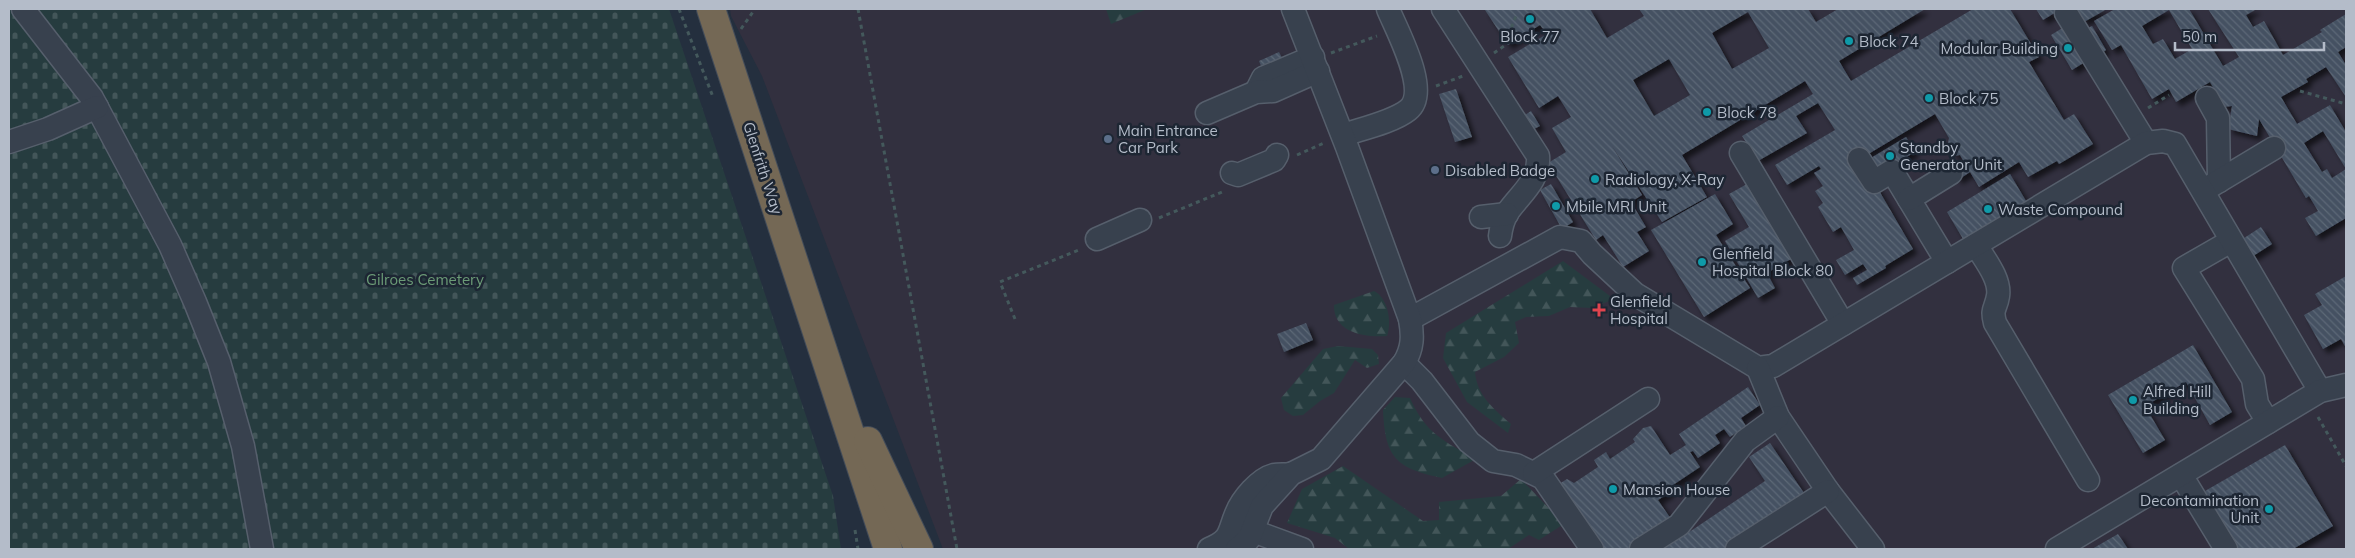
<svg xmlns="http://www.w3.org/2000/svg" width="2355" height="558" viewBox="0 0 2355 558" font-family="Mulish,sans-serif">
<defs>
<pattern id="forest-firs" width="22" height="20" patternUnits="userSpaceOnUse" patternTransform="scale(1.25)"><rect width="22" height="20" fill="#263c3f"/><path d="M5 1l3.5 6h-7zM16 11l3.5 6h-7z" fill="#435659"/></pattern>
<pattern id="cemetery-stones" width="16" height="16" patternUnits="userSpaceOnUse" patternTransform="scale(1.25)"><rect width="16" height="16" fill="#263c3f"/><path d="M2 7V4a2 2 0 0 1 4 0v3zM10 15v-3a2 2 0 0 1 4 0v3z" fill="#435659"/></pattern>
<pattern id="building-back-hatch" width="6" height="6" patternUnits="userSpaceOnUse" patternTransform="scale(1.25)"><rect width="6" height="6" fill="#455162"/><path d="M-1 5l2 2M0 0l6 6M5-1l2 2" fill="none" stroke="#5d6877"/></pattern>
<filter id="shadow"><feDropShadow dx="4.5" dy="4.5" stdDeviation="2.5" flood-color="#0009"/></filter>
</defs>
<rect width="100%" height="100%" fill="#242f3e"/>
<!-- medical -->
<path fill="#32303f" d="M730,9H2346V549H943L762,76L731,16Z"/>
<!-- forest -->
<g fill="url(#forest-firs)">
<path d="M1106,9H1147L1111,24Z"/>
<path d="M1563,261L1614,299L1592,308L1570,307L1549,316L1526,317L1515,322L1519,343L1504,357L1475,372C1477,396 1494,409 1511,424L1508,433L1467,402L1443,358L1446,333Z"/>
<path d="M1374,291C1388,298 1392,322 1387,336C1364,338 1333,332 1334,305Z"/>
<path d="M1338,346L1372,349L1378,355L1379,364L1367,368L1355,360L1334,393L1320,401L1303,415L1293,416L1284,410L1281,398L1323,349Z"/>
<path d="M1395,397L1410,398C1426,434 1444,441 1476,459L1442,478C1396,468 1385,458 1383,410Z"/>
<path d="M1343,466L1423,521L1439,520V502L1501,496L1521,479L1564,524L1539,540L1529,535L1508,549H1349L1335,538L1287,523L1302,489Z"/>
</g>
<!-- cemetery -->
<path fill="url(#cemetery-stones)" d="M9,9H669L833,496L841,549H9Z"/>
<!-- building -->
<g fill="url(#building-back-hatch)" fill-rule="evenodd" filter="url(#shadow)">
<path d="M1488,9H1590L1607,38L1644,16L1639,9H1808L1816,22L1838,9H1925L1839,61L1851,81L1973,9H2010L2039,57L2029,62L2064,120L2074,114L2093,144L2059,164L2057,161L2028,177L2019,162L1979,187L1970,172L1958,180L1952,169L1964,162L1960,155L1955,156L1948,143L1949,138L1935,114L1855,162L1874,182L1913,249L1885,266L1886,268L1857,285L1853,278L1867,270L1863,264L1845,275L1836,260L1854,250L1841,227L1833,232L1818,207L1823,203L1815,191L1823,186L1814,173L1821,169L1819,166L1787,185L1775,165L1835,130L1818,103L1796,116L1807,133L1758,161L1742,136L1813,94L1805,81L1682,155L1707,197L1662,222L1612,146L1642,195L1631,202L1646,227L1637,232L1649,251L1623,267L1603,235L1596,240L1548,163L1566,152L1552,128L1571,117L1558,96L1539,108L1508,57L1547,34L1540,25L1508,45L1485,10ZM1748,12L1769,48L1732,69L1712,33ZM1669,59L1690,95L1654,116L1633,80Z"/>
<path d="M2036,9H2061L2043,20Z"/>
<path d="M2076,9H2107L2084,22Z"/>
<path d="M2115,9H2189L2223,66L2239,57L2208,9H2257L2246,15L2253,27L2264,21L2283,55L2322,32L2320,30L2346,14V47L2338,52L2346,65V97L2326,67L2306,79L2308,82L2281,97L2297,124L2330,105L2346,132V169L2323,131L2304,143L2322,172L2327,169L2332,178L2346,169V218L2316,236L2305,218L2318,211L2309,196L2306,198L2259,119L2257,136L2228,129L2232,106L2224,107L2210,82L2176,102L2169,89L2152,99L2121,45L2112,50L2094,21ZM2169,10L2192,49L2175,59L2163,39L2153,44L2142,26Z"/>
<path d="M2092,26L2106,50L2099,55L2084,30Z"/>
<path d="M2064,27L2085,62L2072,70L2051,35Z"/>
<path d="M1279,52L1284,62L1263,71L1259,61Z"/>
<path d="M1456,89L1472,137L1455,142L1439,94Z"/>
<path d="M1531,111L1540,126L1534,129L1525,115Z"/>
<path d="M1906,137L1915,152L1875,176L1866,161Z"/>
<path d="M2010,174L2029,206L1966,244L1947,212Z"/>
<path d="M1551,184L1573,222L1562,229L1540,190Z"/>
<path d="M1747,184L1791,259L1767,273L1775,288L1758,298L1725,241L1749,227L1729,194Z"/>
<path d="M1715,194L1733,224L1716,235L1750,288L1704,317L1651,230Z"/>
<path d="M2261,227L2272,244L2250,258L2238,242Z"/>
<path d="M2346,276V348L2341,339L2323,349L2304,315L2322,305L2315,294Z"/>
<path d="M1306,323L1313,340L1284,352L1277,334Z"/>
<path d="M2193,345L2232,412L2210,425L2186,382L2145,406L2165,440L2143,453L2108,395Z"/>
<path d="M1748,387L1760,405L1741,418L1746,426L1730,437L1724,429L1715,435L1720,443L1698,458L1693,451L1690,452L1700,467L1670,487L1669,493L1658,500L1673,522L1631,549H1597L1559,484L1567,479L1574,483L1598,467L1594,460L1606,452L1610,459L1635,442L1633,439L1643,428L1651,426L1670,455L1686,445L1679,434Z"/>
<path d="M1770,443L1806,496L1726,549H1664L1765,481L1749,457Z"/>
<path d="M2285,445L2333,526L2293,549H2239L2205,491Z"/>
<path d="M2118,534L2128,549H2092Z"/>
</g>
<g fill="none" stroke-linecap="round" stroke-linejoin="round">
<!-- minor casing -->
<g stroke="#565f6c" stroke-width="25">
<g id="minor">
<path d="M23,9L92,98L170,245L195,302L219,362L243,446L262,549"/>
<path d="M1443,9L1538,156C1540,181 1520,194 1507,213C1503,220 1501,228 1500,236"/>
<path d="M2066,13L2146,143"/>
<path d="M1256,92L1263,78L1313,57"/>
<path d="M2207,98L2218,118L2219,181"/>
<path d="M1207,113L1256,92L1273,91L1318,71"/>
<path d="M1343,135C1361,129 1393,122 1408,110C1431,92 1397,31 1388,9"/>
<path d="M9,142L48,129L97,107"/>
<path d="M1741,153L1843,324"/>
<path d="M1859,159L1874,182L1892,171L1947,262"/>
<path d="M1232,173L1238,175L1274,160L1277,155"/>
<path d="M2209,187L2274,148"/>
<path d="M1909,199L1951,173"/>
<path d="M1481,217L1507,214"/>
<path d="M1097,239L1140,220"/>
<path d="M2231,241L2184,268L2253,379L2257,404L2268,422"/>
<path d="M1976,245C1984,259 2001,279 1998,296C1996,309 1991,308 1995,323L2088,480"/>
<path d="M1410,319L1560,237L1581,241L1592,254L1635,294L1758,368L1773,366L2146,143L2163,141L2175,144L2320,391"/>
<path d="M1404,363L1422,381L1469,442L1493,461L1516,465L1543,478L1592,549"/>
<path d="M1758,368L1778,417L1828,491L1873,549"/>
<path d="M1534,473L1648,399"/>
<path d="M2181,475L2226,549"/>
<path d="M1253,531L1302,549"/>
<path d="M1209,549C1232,539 1228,533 1236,514C1242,499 1259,479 1274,475C1279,474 1285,475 1290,474"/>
<path d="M1237,549L1249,539L1262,506L1291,474L1321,459L1404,363C1413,348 1413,336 1410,319L1347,147L1293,9"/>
<path d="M1641,549L1679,525L1745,441L1778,417"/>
<path d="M1737,549L1828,491"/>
<path d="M2057,549L2320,391L2346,385"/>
</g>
</g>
<!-- highway casing -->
<g stroke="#434c59" stroke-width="30">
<g id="highway">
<path d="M711,9L888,549"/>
<path d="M868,441L919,549"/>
</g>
</g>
<!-- path -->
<g stroke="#44595c" stroke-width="3" stroke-dasharray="4 4" stroke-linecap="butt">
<path d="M679,9L713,97"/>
<path d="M858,9L957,549"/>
<path d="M741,29L755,9"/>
<path d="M1331,53L1377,36"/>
<path d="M1494,53L1504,46L1516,16"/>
<path d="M1436,86L1463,76"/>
<path d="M2300,91L2346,104"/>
<path d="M2148,108L2169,95"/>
<path d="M1297,155L1324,143"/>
<path d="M1159,218L1222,192"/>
<path d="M1015,319L1000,282L1081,249"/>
<path d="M2318,417L2346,466"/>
<path d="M855,530L858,549"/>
</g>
<!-- minor -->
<use href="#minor" stroke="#38414e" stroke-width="22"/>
<!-- highway -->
<use href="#highway" stroke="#746855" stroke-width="28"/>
</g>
<!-- markers -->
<g fill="#0f9aa8" stroke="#1d2633" stroke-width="2">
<circle cx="1530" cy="19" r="5"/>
<circle cx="1849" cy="41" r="5"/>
<circle cx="2068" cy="48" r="5"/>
<circle cx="1929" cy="98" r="5"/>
<circle cx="1707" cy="112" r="5"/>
<circle cx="1890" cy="156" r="5"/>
<circle cx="1595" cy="179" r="5"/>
<circle cx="1556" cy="206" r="5"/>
<circle cx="1988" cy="209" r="5"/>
<circle cx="1702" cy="262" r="5"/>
<circle cx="2133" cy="400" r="5"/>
<circle cx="1613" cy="489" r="5"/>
<circle cx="2269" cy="509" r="5"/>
</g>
<g fill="#5c6f8a" stroke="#1d2633" stroke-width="2">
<circle cx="1108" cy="139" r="5"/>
<circle cx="1435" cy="170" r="5"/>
</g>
<path fill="#e0444e" stroke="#1d2633" stroke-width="2" d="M1596.5 302.5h5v5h5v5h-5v5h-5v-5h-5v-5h5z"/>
<g text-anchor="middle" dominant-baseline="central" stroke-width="5" stroke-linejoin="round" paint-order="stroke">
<!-- poi labels -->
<g font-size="15" fill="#b4bcc9" stroke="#1d2633" text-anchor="start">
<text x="1530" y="36" text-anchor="middle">Block 77</text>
<text x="1859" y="41">Block 74</text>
<text x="2058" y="48" text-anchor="end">Modular Building</text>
<text x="1939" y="98">Block 75</text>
<text x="1717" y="112">Block 78</text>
<text x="1118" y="130">Main Entrance<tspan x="1118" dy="17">Car Park</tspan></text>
<text x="1900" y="147">Standby<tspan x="1900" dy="17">Generator Unit</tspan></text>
<text x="1445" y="170">Disabled Badge</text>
<text x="1605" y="179">Radiology, X-Ray</text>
<text x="1566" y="206">Mbile MRI Unit</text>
<text x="1998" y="209">Waste Compound</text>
<text x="1712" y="253">Glenfield<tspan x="1712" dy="17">Hospital Block 80</tspan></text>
<text x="1610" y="301">Glenfield<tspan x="1610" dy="17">Hospital</tspan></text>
<text x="2143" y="391">Alfred Hill<tspan x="2143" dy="17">Building</tspan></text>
<text x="1623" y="489">Mansion House</text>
<text x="2259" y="500" text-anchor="end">Decontamination<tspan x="2259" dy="17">Unit</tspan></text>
</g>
<!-- street labels -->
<g font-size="15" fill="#b4bcc9" stroke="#1d2633">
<text transform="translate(763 168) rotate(72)">Glenfrith Way</text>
</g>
<!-- park labels -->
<g font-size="15" fill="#6b9a76" stroke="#1d2633">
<text x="425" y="279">Gilroes Cemetery</text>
</g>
</g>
<!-- border -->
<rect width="2355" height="558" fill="none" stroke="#b4bcc9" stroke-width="20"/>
<!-- scale -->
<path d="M2175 42v8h149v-8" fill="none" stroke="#b4bcc9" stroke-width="2.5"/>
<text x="2182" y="42" font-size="15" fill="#b4bcc9" stroke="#1d2633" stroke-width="4" paint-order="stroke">50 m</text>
</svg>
